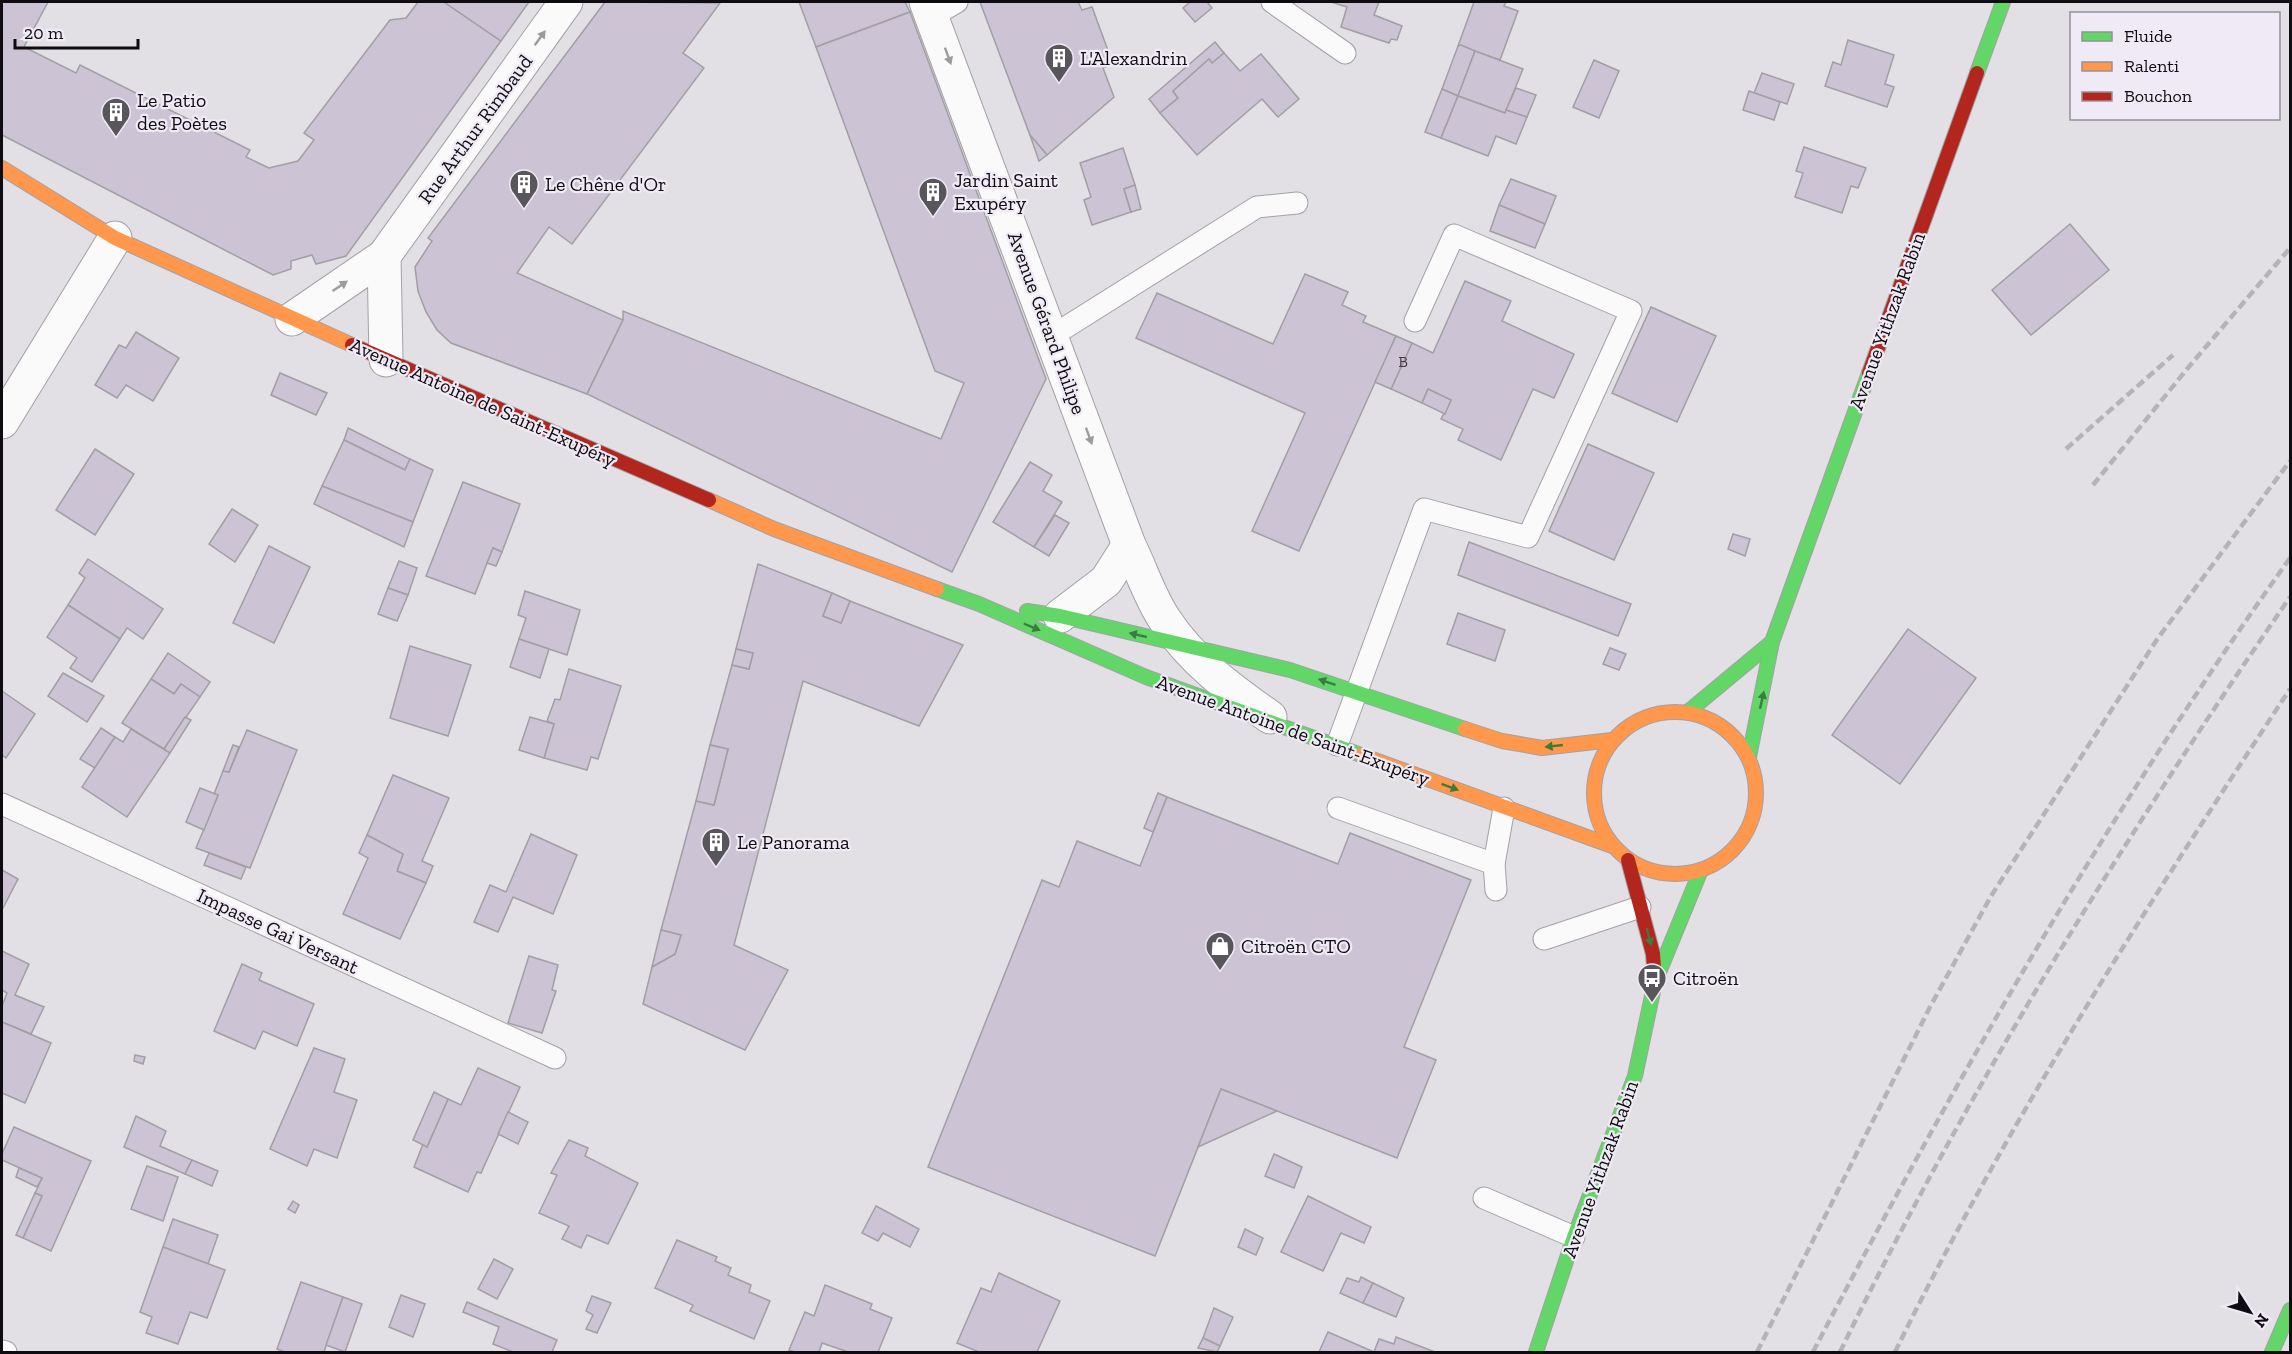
<svg xmlns="http://www.w3.org/2000/svg" width="2292" height="1354" viewBox="0 0 2292 1354" font-family="'Zilla Slab',serif">
<rect width="100%" height="100%" fill="#e2dfe5"/>
<!-- building -->
<g fill="#ccc3d5" stroke="#a19fa3" stroke-width="1.5">
<path d="M2,2H48L24,47L76,73L80,65L250,150L246,157L269,168L298,161L314,140L304,133L390,20L406,18L418,2H444L501,41L346,256L316,264L312,255L291,261V269L273,275L2,135Z"/>
<path d="M444,2H529L501,41Z"/>
<path d="M605,2L720,3L683,53L704,68L572,244L549,227L517,273L623,320L587,394L451,343L437,330L426,312L418,291L415,267L432,241L428,238Z"/>
<path d="M799,2H905L910,12L816,47Z"/>
<path d="M980,2H1078L1082,10L1092,7L1113,64L1103,68L1114,97L1047,155L1030,135Z"/>
<path d="M1190,2H1207L1212,8L1195,22L1183,8Z"/>
<path d="M1331,2H1379L1374,15L1402,26L1397,40L1391,39L1389,43L1341,27L1347,7Z"/>
<path d="M1474,2H1506L1504,6L1518,11L1500,60L1458,46Z"/>
<path d="M910,12L1046,379L952,572L587,394L623,320V311L941,439L964,383L935,371L816,47Z"/>
<path d="M1848,40L1894,55L1885,84L1894,87L1887,107L1825,86L1833,62L1841,65Z"/>
<path d="M1215,42L1224,53L1212,63L1209,59L1173,91L1178,98L1160,113L1149,99Z"/>
<path d="M1461,45L1475,51L1458,96L1442,89L1458,46Z"/>
<path d="M1475,51L1523,69L1505,113L1458,96Z"/>
<path d="M1224,53L1240,71L1261,54L1299,99L1278,117L1262,99L1197,155L1160,113L1178,98L1173,91L1209,59L1212,63Z"/>
<path d="M1594,60L1619,71L1599,118L1573,107Z"/>
<path d="M1762,73L1794,84L1787,104L1754,93Z"/>
<path d="M1516,88L1536,95L1527,117L1506,110Z"/>
<path d="M1442,89L1458,96L1441,138L1425,132Z"/>
<path d="M1749,91L1780,102L1774,120L1743,110Z"/>
<path d="M1458,96L1505,113L1506,110L1527,117L1516,144L1496,136L1488,156L1441,138Z"/>
<path d="M1030,135L1047,155L1039,161Z"/>
<path d="M1804,147L1866,168L1858,188L1851,186L1842,213L1795,197L1803,173L1796,171Z"/>
<path d="M1123,148L1135,185L1124,189L1131,212L1092,225L1084,200L1091,197L1080,163Z"/>
<path d="M1511,179L1556,196L1545,224L1499,205Z"/>
<path d="M1135,185L1141,209L1131,212L1124,189Z"/>
<path d="M1499,205L1545,224L1535,248L1490,231Z"/>
<path d="M2070,224L2109,270L2031,335L1992,290Z"/>
<path d="M1305,274L1348,292L1342,305L1366,316L1363,322L1396,336L1299,551L1252,531L1305,413L1136,338L1157,293L1273,344Z"/>
<path d="M1465,281L1511,301L1502,321L1574,354L1554,398L1533,389L1501,460L1458,440L1463,429L1441,419L1451,400L1428,389L1422,403L1391,389L1412,343L1433,353Z"/>
<path d="M1651,307L1716,336L1677,422L1612,393Z"/>
<path d="M136,332L179,358L153,401L126,385L117,398L95,385L119,345L126,348Z"/>
<path d="M1396,336L1412,343L1391,389L1375,382Z"/>
<path d="M280,373L327,393L316,415L271,395Z"/>
<path d="M1428,389L1451,400L1445,414L1422,403Z"/>
<path d="M348,428L410,459L405,470L344,440Z"/>
<path d="M344,440L405,470L410,459L433,470L413,522L322,486Z"/>
<path d="M1588,444L1654,473L1614,560L1549,531Z"/>
<path d="M95,449L134,474L95,535L56,510Z"/>
<path d="M1030,462L1052,475L1043,491L1062,502L1034,547L993,522Z"/>
<path d="M463,482L520,504L502,552L493,548L475,594L426,576Z"/>
<path d="M322,486L413,522L404,547L314,504Z"/>
<path d="M232,509L258,525L235,562L209,544Z"/>
<path d="M1055,515L1069,523L1049,556L1034,547Z"/>
<path d="M1733,534L1750,539L1745,556L1728,549Z"/>
<path d="M1469,542L1631,604L1618,636L1458,575Z"/>
<path d="M269,546L310,567L274,643L233,623Z"/>
<path d="M493,548L502,552L496,566L487,563Z"/>
<path d="M88,559L163,609L143,639L127,628L120,639L68,605L85,578L79,573Z"/>
<path d="M399,561L417,568L408,595L388,588Z"/>
<path d="M758,564L832,593L823,616L841,623L850,601L963,645L919,726L803,681L734,945L788,970L745,1050L643,1004L652,967L675,954L681,935L661,930L696,801L714,805L728,749L710,745L732,665L749,669L753,653L736,649Z"/>
<path d="M388,588L408,595L397,621L378,614Z"/>
<path d="M525,591L580,610L567,655L519,639L526,618L518,615Z"/>
<path d="M832,593L850,601L841,623L823,616Z"/>
<path d="M68,605L120,639L92,682L70,668L77,658L47,637Z"/>
<path d="M1458,613L1505,630L1495,661L1447,644Z"/>
<path d="M1908,629L1976,678L1900,784L1832,735Z"/>
<path d="M519,639L549,649L540,678L510,667Z"/>
<path d="M410,646L471,665L448,736L390,718Z"/>
<path d="M1610,648L1626,654L1619,670L1603,664Z"/>
<path d="M736,649L753,653L749,669L732,665Z"/>
<path d="M168,653L210,682L200,697L181,684L174,694L151,679Z"/>
<path d="M569,669L621,686L598,759L591,757L587,770L544,758L554,724L547,721L555,699L560,700Z"/>
<path d="M63,673L104,696L87,722L48,696Z"/>
<path d="M151,679L174,694L181,684L200,697L164,749L122,723Z"/>
<path d="M2,691L35,714L6,758L2,755Z"/>
<path d="M185,717L191,720L170,753L164,749Z"/>
<path d="M530,717L554,724L544,758L519,750Z"/>
<path d="M101,728L115,737L95,768L80,759Z"/>
<path d="M131,729L170,753L127,817L82,787L115,737L123,742Z"/>
<path d="M247,730L297,750L250,868L196,848L218,795L214,794L223,771L229,772Z"/>
<path d="M233,745L239,747L229,772L223,771Z"/>
<path d="M710,745L728,749L714,805L696,801Z"/>
<path d="M393,775L449,798L422,861L433,866L426,883L397,871L403,854L367,835Z"/>
<path d="M200,788L218,795L204,830L186,822Z"/>
<path d="M1158,793L1167,797L1153,832L1144,828Z"/>
<path d="M1167,797L1338,864L1350,833L1471,880L1404,1047L1436,1060L1397,1158L1221,1089L1155,1256L928,1167L1042,880L1059,887L1077,841L1140,866Z"/>
<path d="M531,834L577,855L553,914L513,897L498,932L474,922L490,885L506,892Z"/>
<path d="M367,835L403,854L397,871L426,883L400,939L343,914L368,858L359,853Z"/>
<path d="M209,853L246,867L241,879L204,865Z"/>
<path d="M2,870L18,879L2,910Z"/>
<path d="M661,930L681,935L675,954L652,967Z"/>
<path d="M2,951L29,964L15,995L44,1007L31,1034L2,1022V1006L7,993L2,990Z"/>
<path d="M529,956L558,965L552,990L556,991L542,1033L508,1023Z"/>
<path d="M242,964L262,973L259,980L314,1004L297,1046L263,1031L255,1049L214,1031Z"/>
<path d="M2,1022L51,1043L25,1103L2,1093Z"/>
<path d="M314,1048L345,1059L334,1092L357,1100L337,1158L314,1149L307,1166L270,1149Z"/>
<path d="M135,1055L145,1057L143,1064L134,1061Z"/>
<path d="M478,1068L520,1087L481,1173L477,1172L468,1192L414,1167L423,1144L427,1147L448,1099L461,1105Z"/>
<path d="M1221,1089L1277,1111L1198,1147Z"/>
<path d="M434,1092L448,1099L427,1147L413,1140Z"/>
<path d="M508,1112L528,1122L518,1144L498,1134Z"/>
<path d="M136,1116L166,1131L160,1146L192,1160L185,1174L124,1147Z"/>
<path d="M14,1127L91,1161L51,1251L23,1238L42,1196L35,1193L42,1178L2,1160V1154Z"/>
<path d="M569,1140L588,1148L585,1156L638,1183L608,1244L587,1235L581,1248L562,1239L569,1226L539,1213L557,1175L551,1173Z"/>
<path d="M1274,1154L1302,1167L1294,1188L1265,1176Z"/>
<path d="M192,1160L218,1171L212,1186L185,1174Z"/>
<path d="M147,1166L178,1177L163,1221L131,1209Z"/>
<path d="M19,1168L42,1178L37,1187L16,1177Z"/>
<path d="M35,1193L42,1196L23,1238L16,1235Z"/>
<path d="M1308,1196L1371,1227L1364,1243L1341,1233L1323,1271L1281,1252Z"/>
<path d="M293,1201L299,1205L295,1213L288,1209Z"/>
<path d="M876,1206L919,1229L910,1247L883,1233L878,1241L862,1233Z"/>
<path d="M173,1219L218,1235L208,1264L163,1247Z"/>
<path d="M1245,1229L1263,1238L1256,1255L1238,1247Z"/>
<path d="M677,1240L717,1257L715,1261L731,1268L728,1275L751,1285L749,1292L770,1301L754,1339L690,1311L693,1305L655,1288Z"/>
<path d="M163,1247L225,1270L207,1318L190,1312L178,1344L146,1333L152,1317L140,1312Z"/>
<path d="M494,1259L513,1269L497,1299L478,1289Z"/>
<path d="M999,1273L1060,1301L1037,1352H979L957,1343L981,1288L991,1292Z"/>
<path d="M1361,1277L1373,1283L1363,1303L1340,1293L1347,1278L1359,1282Z"/>
<path d="M301,1282L343,1297L324,1352H285L277,1349Z"/>
<path d="M1373,1283L1404,1298L1396,1317L1363,1303Z"/>
<path d="M825,1285L872,1304L870,1309L892,1318L878,1352H848L822,1343L819,1352H795L789,1350L805,1312L814,1316Z"/>
<path d="M401,1295L425,1304L413,1337L389,1327Z"/>
<path d="M592,1296L611,1303L597,1333L586,1329L593,1315L586,1311Z"/>
<path d="M343,1297L362,1304L345,1352L326,1345Z"/>
<path d="M467,1302L557,1340L552,1352H513L493,1344L499,1327L463,1312Z"/>
<path d="M1214,1308L1233,1317L1220,1346L1203,1338Z"/>
<path d="M1328,1332L1374,1352L1379,1339L1394,1344L1396,1337L1435,1352H1319Z"/>
<path d="M1203,1338L1220,1346L1217,1352L1198,1348Z"/>
</g>
<g fill="none" stroke-linecap="round" stroke-linejoin="round">
<!-- lane casing -->
<g stroke="#a3a1a6" stroke-width="23">
<g id="lane">
<path d="M1272,2L1345,53"/>
<path d="M933,16L957,2"/>
<path d="M1052,336L1257,207L1297,203"/>
<path d="M1337,745L1424,509L1528,537L1631,311L1454,235L1415,321"/>
<path d="M2,804L555,1058"/>
<path d="M1338,808L1494,864L1504,808"/>
<path d="M1494,864L1496,890"/>
<path d="M1544,939L1640,907"/>
<path d="M1484,1198L1574,1237"/>
<path d="M2,1351L6,1352"/>
</g>
</g>
<!-- street casing -->
<g stroke="#a3a1a6" stroke-width="35">
<g id="street">
<path d="M926,2L1129,545C1141,569 1150,598 1165,620C1192,661 1230,689 1270,717"/>
<path d="M384,256L386,360"/>
<path d="M292,319L384,256L566,2"/>
<path d="M2,422L115,238"/>
<path d="M1060,616L1106,581L1129,545"/>
</g>
</g>
<!-- fast casing -->
<g stroke="#a3a1a6" stroke-width="16">
<g id="fast">
<path d="M1977,73L2003,2"/>
<path d="M937,589L979,604L1146,677L1361,755"/>
<path d="M1027,611L1060,616L1290,670L1465,729"/>
<path d="M1689,711L1772,642"/>
<path d="M1749,757L1772,642L1869,373"/>
<path d="M1536,1352L1574,1237L1635,1076L1655,982L1701,870"/>
<path d="M2272,1352L2290,1310"/>
</g>
</g>
<!-- slow casing -->
<g stroke="#a3a1a6" stroke-width="16">
<g id="slow">
<path d="M2,168L115,238L352,345"/>
<path d="M709,500L774,529L937,589"/>
<circle cx="1675" cy="793" r="81"/>
<path d="M1465,729L1502,741L1542,748L1612,740"/>
<path d="M1361,755L1612,846"/>
</g>
</g>
<!-- jam casing -->
<g stroke="#a3a1a6" stroke-width="16">
<g id="jam">
<path d="M352,345L709,500"/>
<path d="M1869,373L1977,73"/>
<path d="M1628,860L1653,954L1655,981"/>
</g>
</g>
<!-- lane -->
<use href="#lane" stroke="#fbfafb" stroke-width="21"/>
<!-- street -->
<use href="#street" stroke="#fbfafb" stroke-width="33"/>
<!-- fast -->
<use href="#fast" stroke="#63d668" stroke-width="14"/>
<!-- slow -->
<use href="#slow" stroke="#ff974d" stroke-width="14"/>
<!-- jam -->
<use href="#jam" stroke="#b3261e" stroke-width="14"/>
<!-- rail -->
<g stroke="#b4b4b5" stroke-width="4.5" stroke-dasharray="9 4.5" stroke-linecap="butt">
<path d="M2066,449L2173,355"/>
<path d="M2093,485L2187,369L2290,248"/>
<path d="M1757,1352L1930,1007L1991,896L2158,638L2290,461"/>
<path d="M1813,1352C1956,1078 2110,810 2290,558"/>
<path d="M1840,1352C1968,1088 2124,838 2290,597"/>
<path d="M1895,1352C2008,1121 2148,904 2290,689"/>
</g>
</g>
<!-- one-way arrows -->
<defs><path id="oneway-solid" d="M-6-.8H1V-3.2L6.5 0L1 3.2V.8H-6Z" transform="scale(1.5)"/></defs>
<g fill="#9c9b9d">
<use href="#oneway-solid" transform="translate(540 38) rotate(-54)"/>
<use href="#oneway-solid" transform="translate(948 56) rotate(70)"/>
<use href="#oneway-solid" transform="translate(340 286) rotate(-34)"/>
<use href="#oneway-solid" transform="translate(1089 436) rotate(70)"/>
</g>
<g fill="#3d7b40">
<use href="#oneway-solid" transform="translate(1032 627) rotate(23)"/>
<use href="#oneway-solid" transform="translate(1138 635) rotate(-167)"/>
<use href="#oneway-solid" transform="translate(1327 682) rotate(-161)"/>
<use href="#oneway-solid" transform="translate(1762 700) rotate(-77)"/>
<use href="#oneway-solid" transform="translate(1554 746) rotate(174)"/>
<use href="#oneway-solid" transform="translate(1450 787) rotate(21)"/>
<use href="#oneway-solid" transform="translate(1649 937) rotate(76)"/>
</g>
<!-- icons -->
<defs>
<g id="building-pin" transform="scale(1.5)"><path d="M0 17L-7.5 6A9.5 9.5 0 1 1 7.5 6Z" fill="#58565b" stroke="#efeaf5"/><path d="M-4-6H4V6H1V3H-1V6H-4ZM-2.5-4.3h1.7v1.8h-1.7ZM.8-4.3h1.7v1.8H.8ZM-2.5-1h1.7V.8h-1.7ZM.8-1h1.7V.8H.8Z" fill="#fff"/></g>
<g id="shop-pin" transform="scale(1.5)"><path d="M0 17L-7.5 6A9.5 9.5 0 1 1 7.5 6Z" fill="#58565b" stroke="#efeaf5"/><path d="M-5-2.5h2.3a2.7 3.5 0 0 1 5.4 0H5L5.5 6h-11ZM-1.5-2.5h3a1.5 2.3 0 0 0-3 0Z" fill="#fff"/></g>
<g id="bus-pin" transform="scale(1.5)"><path d="M0 17L-7.5 6A9.5 9.5 0 1 1 7.5 6Z" fill="#58565b" stroke="#efeaf5"/><path d="M-5-6H5V4H4V6H2V4H-2V6H-4V4H-5ZM-3.5-4V0h7V-4ZM-3.5 1.2v1.5H-2V1.2ZM2 1.2v1.5H3.5V1.2Z" fill="#fff"/></g>
</defs>
<g fill-rule="evenodd">
<use href="#building-pin" x="1059" y="58"/>
<use href="#building-pin" x="116" y="112"/>
<use href="#building-pin" x="524" y="184"/>
<use href="#building-pin" x="933" y="192"/>
<use href="#building-pin" x="716" y="842"/>
<use href="#shop-pin" x="1220" y="946"/>
<use href="#bus-pin" x="1652" y="978"/>
</g>
<g text-anchor="middle" dominant-baseline="central" stroke-width="4.5" stroke-linejoin="round" paint-order="stroke">
<!-- number labels -->
<g font-size="16" fill="#3e3a41">
<text x="1403" y="361">B</text>
</g>
<!-- poi labels -->
<g font-size="20" fill="#0e0c10" stroke="#efeaf5" text-anchor="start">
<text x="1080" y="58">L'Alexandrin</text>
<text x="137" y="100">Le Patio<tspan x="137" dy="23">des Poètes</tspan></text>
<text x="954" y="180">Jardin Saint<tspan x="954" dy="23">Exupéry</tspan></text>
<text x="545" y="184">Le Chêne d'Or</text>
<text x="737" y="842">Le Panorama</text>
<text x="1241" y="946">Citroën CTO</text>
<text x="1673" y="978">Citroën</text>
</g>
<!-- street labels -->
<g font-size="20" fill="#0e0c10" stroke="#efeaf5">
<text transform="translate(475 129) rotate(-54)">Rue Arthur Rimbaud</text>
<text transform="translate(1887 321) rotate(-70)">Avenue Yithzak Rabin</text>
<text transform="translate(1047 323) rotate(70)">Avenue Gérard Philipe</text>
<text transform="translate(483 402) rotate(24)">Avenue Antoine de Saint-Exupéry</text>
<text transform="translate(1293 730) rotate(20)">Avenue Antoine de Saint-Exupéry</text>
<text transform="translate(278 931) rotate(25)">Impasse Gai Versant</text>
<text transform="translate(1600 1169) rotate(-70)">Avenue Yithzak Rabin</text>
</g>
</g>
<!-- border -->
<rect width="2292" height="1354" fill="none" stroke="#0e0c10" stroke-width="6"/>
<!-- legend -->
<rect x="2070" y="12" width="210" height="108" fill="#efeaf5" stroke="#959199" stroke-width="1.5"/>
<rect x="2082" y="32" width="30" height="9" fill="#63d668" stroke="#959199" stroke-width="1.5"/>
<text x="2124" y="42" font-size="18" fill="#0e0c10">Fluide</text>
<rect x="2082" y="62" width="30" height="9" fill="#ff974d" stroke="#959199" stroke-width="1.5"/>
<text x="2124" y="72" font-size="18" fill="#0e0c10">Ralenti</text>
<rect x="2082" y="92" width="30" height="9" fill="#b3261e" stroke="#959199" stroke-width="1.5"/>
<text x="2124" y="102" font-size="18" fill="#0e0c10">Bouchon</text>
<!-- north arrow -->
<g transform="translate(2250 1312) rotate(127)" stroke="#efeaf5" stroke-width="4.5" paint-order="stroke">
<path d="M0-4.5L10 22L0 15L-10 22Z" fill="#0e0c10"/>
<text y="-9" font-size="16" font-weight="bold" text-anchor="middle" fill="#0e0c10">N</text>
</g>
<!-- scale -->
<path d="M15 39v9h123v-9" fill="none" stroke="#0e0c10" stroke-width="3"/>
<text x="24" y="39" font-size="18" fill="#0e0c10" stroke="#efeaf5" stroke-width="4.5" paint-order="stroke">20 m</text>
</svg>
